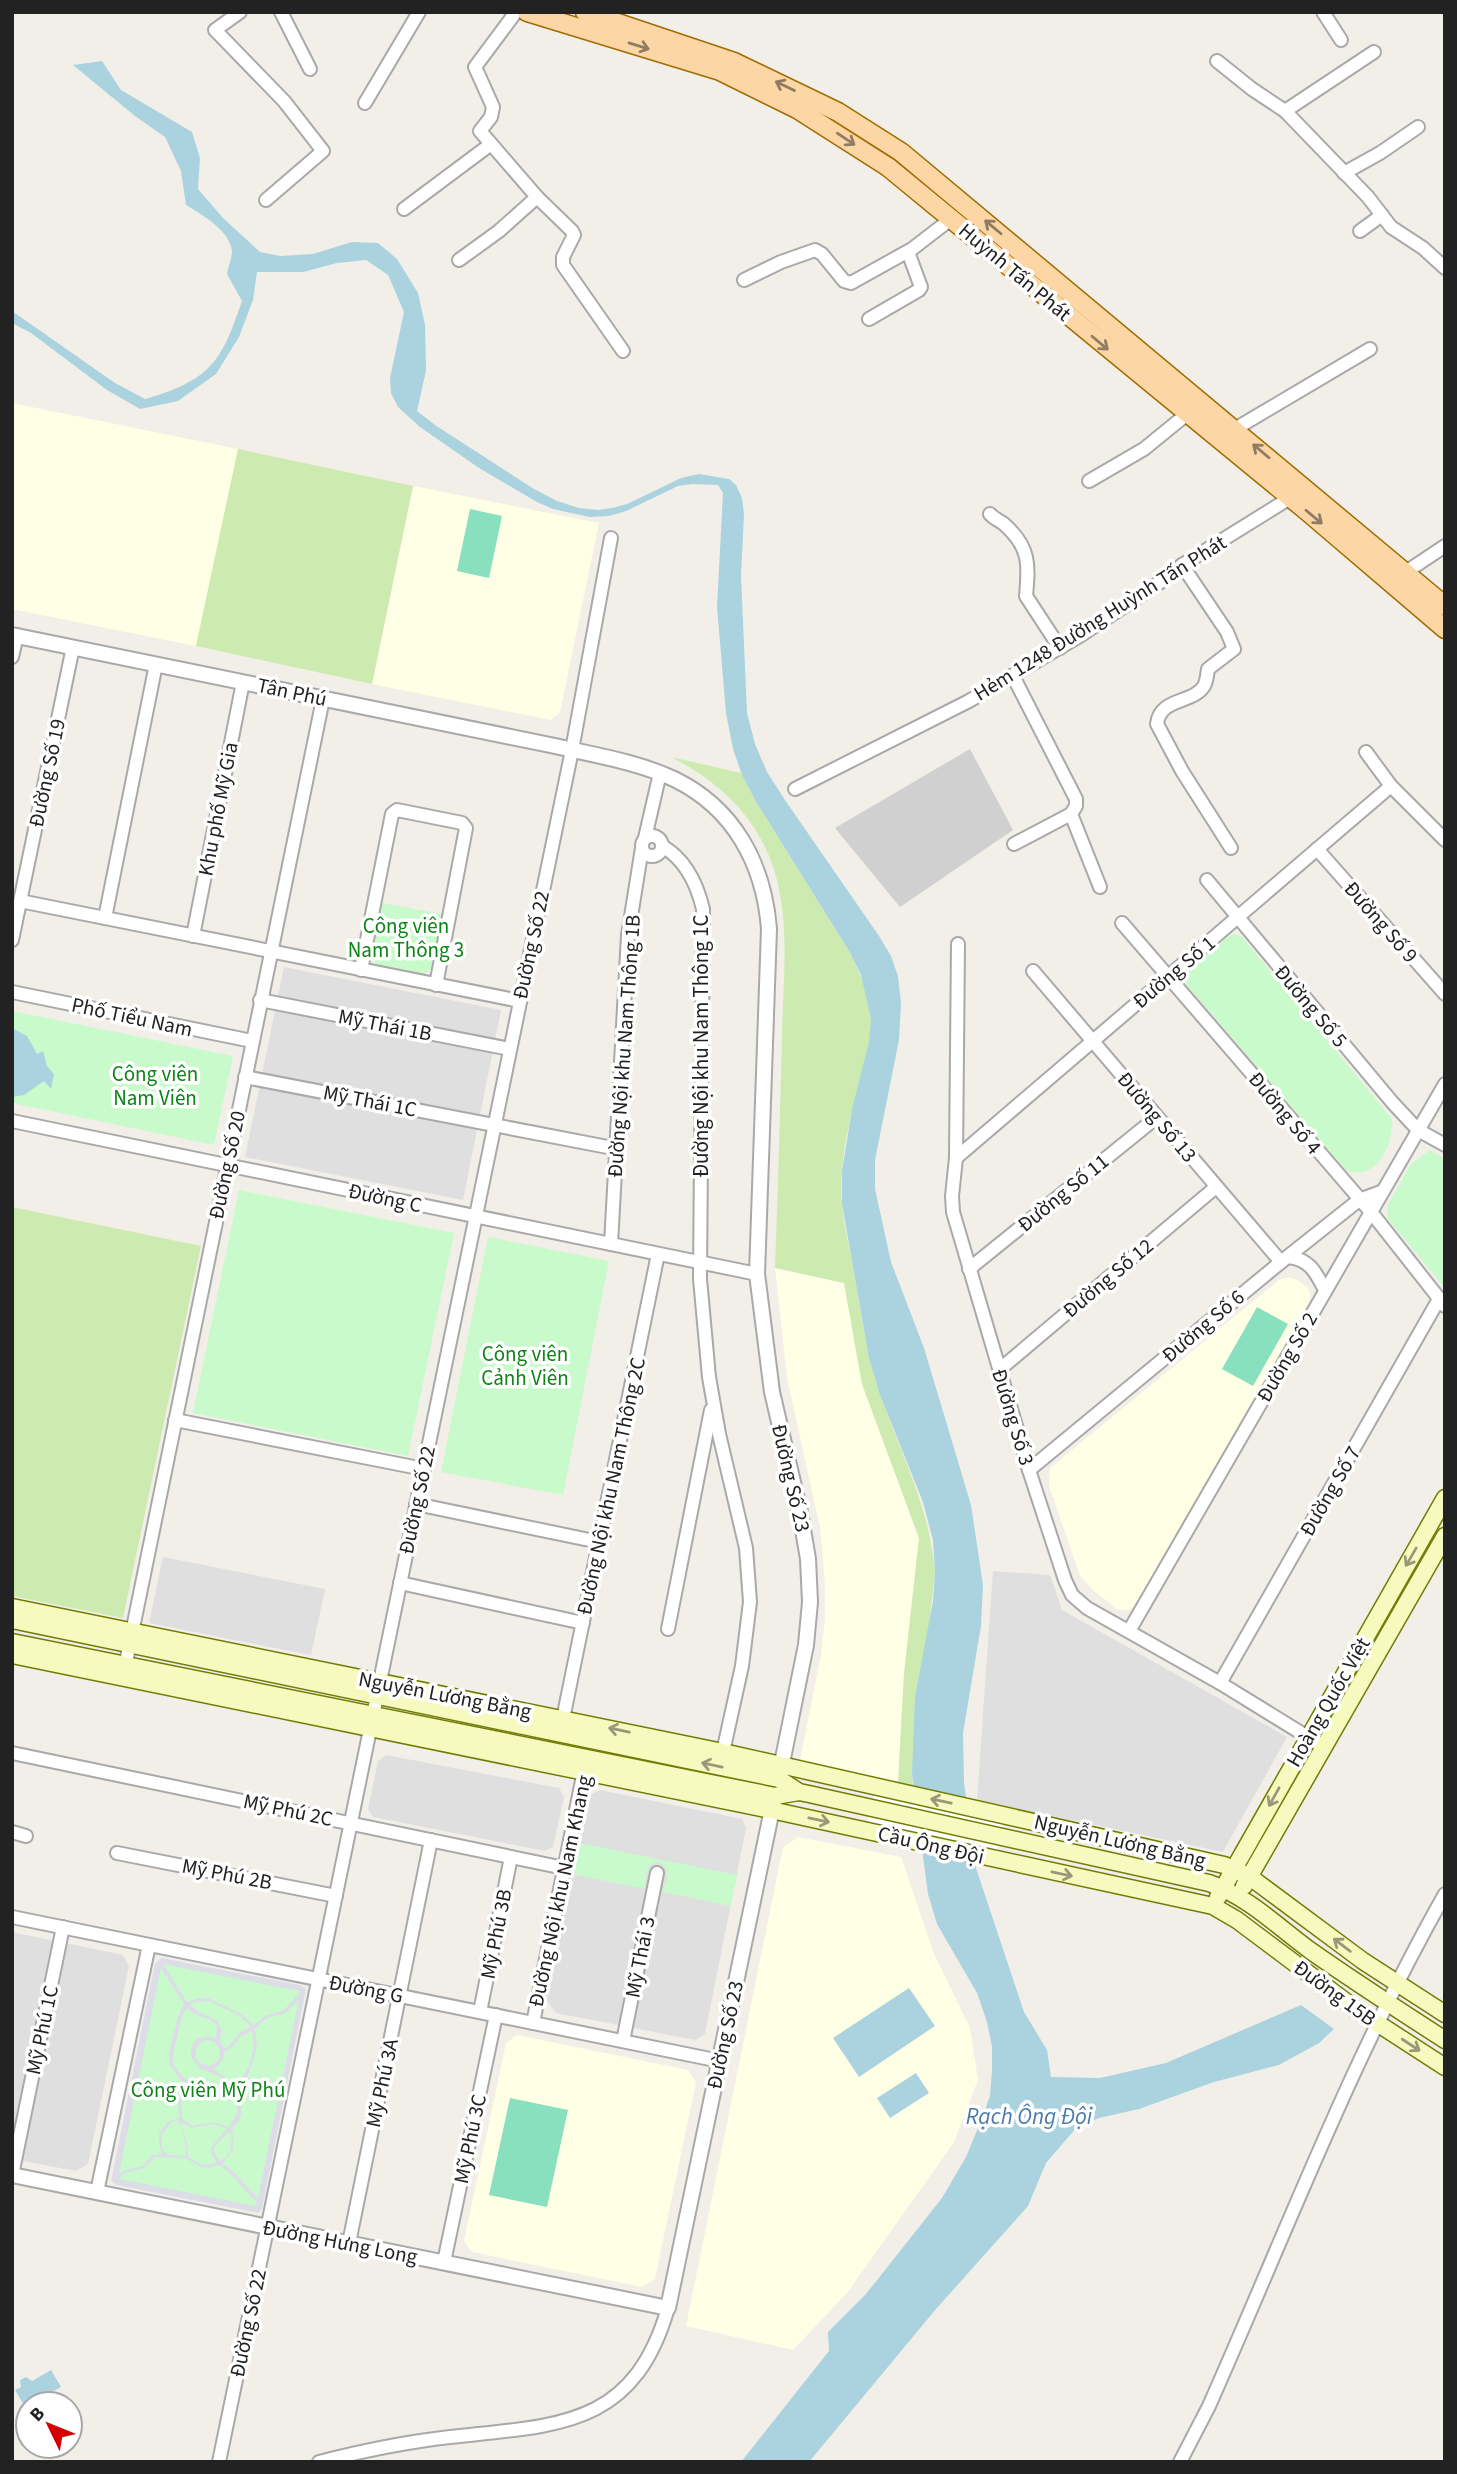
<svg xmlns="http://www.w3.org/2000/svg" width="1457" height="2474" viewBox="0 0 1457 2474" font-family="'Source Sans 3',sans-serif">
<rect width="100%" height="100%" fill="#f2efe9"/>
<!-- residential -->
<g fill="#e0dfdf">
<path d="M284,967L501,1010L463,1200L245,1157Z"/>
<path d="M163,1557L325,1589L311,1655L149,1623Z"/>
<path d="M993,1571L1050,1575L1062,1610L1287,1737L1223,1852L977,1800Z"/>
<path d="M386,1755L559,1788L564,1797L553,1847L545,1851L373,1817L368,1809L378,1761Z"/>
<path d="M600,1790L742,1819L746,1828L705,2034L695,2040L556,2013L547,2001L588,1796Z"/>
<path d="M12,1932L123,1955L129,1966L88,2164L76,2171L12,2159Z"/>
</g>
<!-- education -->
<g fill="#ffffe5">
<path d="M12,403L238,449L196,646L12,609Z"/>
<path d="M413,486L599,523L560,712L551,720L372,684Z"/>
<path d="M775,1268L844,1283L862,1384L919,1538L904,1674L898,1784L800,1761L821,1654L825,1618V1584L820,1528L787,1378Z"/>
<path d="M1289,1277L1297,1280L1308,1288L1310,1294L1309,1302L1134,1607L1128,1610H1118L1093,1590L1080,1576L1049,1486L1050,1468L1279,1280Z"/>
<path d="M798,1837L901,1857L934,1954L970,2028L978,2080L954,2142L847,2293L793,2350L686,2326L783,1847Z"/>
<path d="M517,2035L688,2070L696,2082L655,2279L642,2287L472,2252L464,2241L506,2043Z"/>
</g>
<!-- religious -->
<path fill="#d0d0d0" d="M970,749L1013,830L900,907L835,828Z"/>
<!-- grass -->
<g fill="#cdebb0">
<path d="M238,449L413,486L372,684L196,646Z"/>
<path d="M671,757L741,773L755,800L849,951C860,973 871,997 871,1021C871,1049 861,1077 854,1104C846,1135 839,1172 842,1204C844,1228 851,1253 855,1277C862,1317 867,1358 881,1396C902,1458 929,1505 935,1572L912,1774L913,1787L898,1784L904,1674L919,1538L862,1384L844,1283L775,1268C778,1190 780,1113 782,1035C783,976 792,912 769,856C750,810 714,779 671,757Z"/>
<path d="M12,1207L201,1246L123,1618L12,1596Z"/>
</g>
<!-- park -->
<g fill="#c8facc">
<path d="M381,903L442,914L431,969L424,974L376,964L371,957Z"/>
<path d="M1235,934L1242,937L1392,1119C1393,1145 1377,1182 1346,1170L1186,984L1185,975L1188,969L1227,937Z"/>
<path d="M12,1011L233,1056L214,1145L12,1103Z"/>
<path d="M1430,1150L1445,1159V1288L1387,1218L1388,1204L1411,1164Z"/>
<path d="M239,1190L454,1233L408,1456L193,1413Z"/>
<path d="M488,1237L609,1261L563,1495L441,1472Z"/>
<path d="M579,1843L737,1875L731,1906L663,1892C665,1881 673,1869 659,1862C644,1864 647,1877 645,1889L572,1874Z"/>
<path d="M161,1963L301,1991L256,2207L117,2179Z"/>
</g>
<!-- pitch -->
<g fill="#88e0be">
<path d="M470,509L502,516L489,578L457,571Z"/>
<path d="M1257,1307L1288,1324L1253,1386L1222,1369Z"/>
<path d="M510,2098L568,2110L547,2207L489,2195Z"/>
</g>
<!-- plaza -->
<path fill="#dddde8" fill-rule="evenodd" d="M162,1958L300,1985L306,1989L262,2209L258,2213L116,2185L111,2181L155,1963ZM163,1964L300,1991V1992L284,2010L265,2016L254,2025L241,2014L208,1998H201L187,2002ZM161,1968L184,2004L178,2017L170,2048L169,2064L180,2080L190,2085L178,2100L179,2118L167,2122L159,2134V2144L162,2154L153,2155L142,2166L126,2170L119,2174ZM299,1999L281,2086L265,2079L247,2078L257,2048L255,2028L267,2018L286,2013ZM209,2001L240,2016L251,2027L241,2031L228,2047L224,2048L220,2041L222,2029L217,2020L200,2013L190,2005L194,2002ZM187,2008L194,2014L211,2020L217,2025L216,2038L207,2036L197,2039L191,2047V2057L199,2068L221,2077L225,2082L223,2089L193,2083L181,2075L174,2066L173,2055L182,2016ZM252,2031L254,2048L248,2068L239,2083L228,2088L227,2079L214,2069L223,2060L225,2051L233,2047L241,2036ZM205,2040L215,2042L220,2050L219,2060L210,2066L199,2063L195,2057L197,2046ZM245,2080L264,2082L280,2090L258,2198L233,2171L222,2164L233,2150L234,2137L231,2130L239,2121L242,2109L238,2101L227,2092L236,2089ZM193,2086L224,2092L236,2102L238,2112L229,2127L213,2122L193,2126L182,2119L181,2101ZM173,2121H179L186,2146L185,2156L168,2155L162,2148V2134ZM182,2123L192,2128L213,2124L227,2129L211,2147V2153L217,2163L202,2165L187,2156L188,2145L181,2127ZM229,2132L232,2137L230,2150L227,2156L220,2161L214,2152V2147ZM155,2157L185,2158L201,2167L208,2168L219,2165L231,2174L248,2194L257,2202L256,2206L119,2179L123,2174L144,2168Z"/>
<!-- water -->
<g fill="#aad3df">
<path d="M102,61L121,90L192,132L200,158L198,189L223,218L260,252L280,256L313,254L352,242L378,243L397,259L418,293L425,325L426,371L417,411L435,425L534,489L557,501L579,508L598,510L612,508L627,504L681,478L699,474L729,479L736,485L742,498L744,514L741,576L747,713L755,744L767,772L785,800L879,936L891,956L898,976L901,1003L899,1040L875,1160V1189L891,1262L924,1348L971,1505L983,1585L981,1626L963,1733L964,1783L976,1868L1024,2012L1047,2050L1051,2077L1100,2078L1166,2063L1301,2005L1334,2029L1319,2043L1279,2065L1214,2082L1139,2109L1099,2118L1077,2127L1046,2163L1028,2206L936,2309L809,2462H741L829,2351L828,2332L866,2294L942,2198L966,2157L981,2121L990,2096L992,2070V2047L987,2022L977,1993L937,1924L928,1894L912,1774L915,1697L933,1601L935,1572L933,1540L923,1502L880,1395L869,1358L842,1204V1171L852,1109L869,1042L871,1019L861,975L849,951L755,800L742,775L733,749L726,713L717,607L723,493L718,485L692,484L678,486L626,511L609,516L590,517L553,509L537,502L479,468L420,427L398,407L391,393L390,378L404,312L388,275L366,260L337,263L303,272H257L253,300L239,337L216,374L178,401L140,409L107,390L31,333L12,323V311L115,383L145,399C164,394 194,383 208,368C226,351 234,323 242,301L227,274C228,267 232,258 232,252C231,231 201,214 186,205L181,171L165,137L135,116L73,65Z"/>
<path d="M12,1028L27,1036L37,1054L43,1051L47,1066L54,1074L51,1089L44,1081L24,1095L12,1097Z"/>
<path d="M909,1988L935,2026L859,2077L833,2038Z"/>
<path d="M916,2073L929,2093L890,2118L877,2098Z"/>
<path d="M51,2370L61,2387L25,2407L15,2390L21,2387L20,2380L26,2377L32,2381Z"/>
</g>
<!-- pier -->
<path fill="#fff" d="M878,1779L1007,1808L994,1866L864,1839Z"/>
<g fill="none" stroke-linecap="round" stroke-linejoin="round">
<!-- minor casing -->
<g stroke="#a9a9a9" stroke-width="16">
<g id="minor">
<path d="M240,12L215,30L284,101L323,151L266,200"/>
<path d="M281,12L310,69"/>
<path d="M516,12L475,67L493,107L491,117L480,131L537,197L572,231L574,235L563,257V265L623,351"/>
<path d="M1323,12L1341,40"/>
<path d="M1217,61L1252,89L1285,111L1368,197L1391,227L1423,248L1445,268"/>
<path d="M365,103L419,12"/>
<path d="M1285,111L1374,52"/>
<path d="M1344,173L1380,153L1418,127"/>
<path d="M404,209L491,144"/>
<path d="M1360,231L1382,215"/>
<path d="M459,260L499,231L537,197"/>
<path d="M744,280L781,262L815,250L822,254L844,281L851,283L912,249L951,219"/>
<path d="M869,319L919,290L921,287L908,252"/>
<path d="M1235,429L1370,349"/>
<path d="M1089,481L1144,449L1187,414"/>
<path d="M990,514C994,519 999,520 1004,524C1030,547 1029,564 1026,596L1060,648"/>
<path d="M1182,565L1227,632L1234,649L1208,669C1207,675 1207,681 1204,686C1193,704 1160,697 1157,724L1182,771L1231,848"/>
<path d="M1406,572L1445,546"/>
<path d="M12,657L17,635"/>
<path d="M1013,676L1076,799V806L1071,814L1014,844"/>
<path d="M1366,752L1391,786L1445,840"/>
<path d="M795,789L969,701L1081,635L1174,573L1182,565L1290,498"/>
<path d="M1071,814L1100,887"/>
<circle cx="652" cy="846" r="10"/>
<path d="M645,838L660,773"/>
<path d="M662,846C685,859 697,884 703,909L700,1279L709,1377L719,1434L746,1548L750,1602L742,1666L723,1752"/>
<path d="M1317,849L1445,994"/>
<path d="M1207,880L1392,1102L1418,1130L1445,1145"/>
<path d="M20,901L520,1001"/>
<path d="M105,918L156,664"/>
<path d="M1122,923L1371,1212L1445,1306"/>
<path d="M193,936L243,682"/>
<path d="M12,940L73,647"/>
<path d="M958,944L956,1158L952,1196L953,1212L1029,1470L1065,1580L1072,1595L1087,1608L1220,1683L1324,1747"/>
<path d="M361,970L392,814L397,810L462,823L466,828L436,985"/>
<path d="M1033,971L1281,1262"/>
<path d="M12,992L252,1041"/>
<path d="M260,1000L510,1049"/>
<path d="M245,1077L618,1149"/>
<path d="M12,1121L757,1274"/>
<path d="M956,1158L1391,786"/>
<path d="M611,1244L628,935L642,848"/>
<path d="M1288,1257C1310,1259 1316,1273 1325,1290"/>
<path d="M969,1269L1157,1117"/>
<path d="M999,1370L1216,1187"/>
<path d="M175,1420L424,1469"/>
<path d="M1029,1470L1281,1262L1359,1200L1383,1191"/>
<path d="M416,1504L599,1542"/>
<path d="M400,1583L583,1623"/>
<path d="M668,1629L711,1410"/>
<path d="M1129,1631L1445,1084"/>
<path d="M124,1672L323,699"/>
<path d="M1220,1683L1439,1299"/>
<path d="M563,1719L658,1254"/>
<path d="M12,1753L564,1868"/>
<path d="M12,1832L26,1836"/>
<path d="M117,1853L336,1896"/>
<path d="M12,1917L720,2061"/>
<path d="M480,2012L511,1857"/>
<path d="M533,2023L585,1766"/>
<path d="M623,2041L657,1873"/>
<path d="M12,2175L63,1927"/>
<path d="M97,2192L149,1945"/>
<path d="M349,2243L431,1840"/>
<path d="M444,2262L496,2015"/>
<path d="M219,2462L572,750L611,538"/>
<path d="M319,2462C362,2451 406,2442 450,2437C556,2425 633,2429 668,2308"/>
<path d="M1180,2462L1209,2406C1285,2235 1352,2058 1445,1894"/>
</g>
</g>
<!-- tertiary casing -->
<g stroke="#a9a9a9" stroke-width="18">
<g id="tertiary">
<path d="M12,635L555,746C594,755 638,762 674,779C734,808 764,864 769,929L757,1274L772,1392L800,1512L808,1559L810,1602L806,1645L780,1773"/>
<path d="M12,2175L668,2308L774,1800"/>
</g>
</g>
<!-- secondary casing -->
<g stroke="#707d05" stroke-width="19">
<g id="secondary">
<path d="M12,1607L723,1752L1224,1865L1250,1877L1363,1961L1445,2014"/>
<path d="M12,1620L779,1779L799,1792L809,1794L1209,1883C1249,1897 1278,1927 1311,1951C1355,1982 1400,2011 1445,2040"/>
<path d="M12,1642L775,1796L799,1792"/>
<path d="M12,1655L771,1810L1213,1906L1237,1920L1357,2010L1445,2067"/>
<path d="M1244,1886L1445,1536"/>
<path d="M1218,1897L1445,1498"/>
</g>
</g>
<!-- primary casing -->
<g stroke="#a06b00" stroke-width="21">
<g id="primary">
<path d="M527,12L720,71L797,109L888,167L1308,512L1445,629"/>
<path d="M585,12L734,62L838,112L901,152L1445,606"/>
</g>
</g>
<!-- minor -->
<use href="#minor" stroke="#fff" stroke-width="12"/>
<!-- tertiary -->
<use href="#tertiary" stroke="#fff" stroke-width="14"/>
<!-- secondary -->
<use href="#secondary" stroke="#f7fabf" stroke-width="16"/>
<!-- primary -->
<use href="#primary" stroke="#fcd6a4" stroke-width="18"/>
</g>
<!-- one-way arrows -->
<defs><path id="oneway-shaft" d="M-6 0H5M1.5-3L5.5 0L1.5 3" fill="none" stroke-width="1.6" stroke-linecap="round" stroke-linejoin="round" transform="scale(1.75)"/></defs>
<g stroke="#8f7c63">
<use href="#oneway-shaft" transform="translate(639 46) rotate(17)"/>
<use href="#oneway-shaft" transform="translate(785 86) rotate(-154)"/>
<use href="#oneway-shaft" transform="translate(846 139) rotate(34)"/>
<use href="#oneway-shaft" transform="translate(993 227) rotate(-140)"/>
<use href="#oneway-shaft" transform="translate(1100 343) rotate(40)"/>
<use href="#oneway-shaft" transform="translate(1261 451) rotate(-140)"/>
<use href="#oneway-shaft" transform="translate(1314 517) rotate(40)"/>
</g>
<g stroke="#979978">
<use href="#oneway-shaft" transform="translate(1411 1557) rotate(120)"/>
<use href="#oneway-shaft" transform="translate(619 1730) rotate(-168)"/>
<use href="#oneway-shaft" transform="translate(712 1765) rotate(-168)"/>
<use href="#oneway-shaft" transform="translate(1274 1797) rotate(119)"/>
<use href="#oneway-shaft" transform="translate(941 1801) rotate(-168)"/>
<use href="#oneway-shaft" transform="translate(819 1820) rotate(12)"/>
<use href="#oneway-shaft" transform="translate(1062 1874) rotate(12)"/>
<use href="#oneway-shaft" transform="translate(1342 1945) rotate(-143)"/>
<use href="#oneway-shaft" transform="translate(1411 2045) rotate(33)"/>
</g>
<g text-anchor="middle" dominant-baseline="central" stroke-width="7" stroke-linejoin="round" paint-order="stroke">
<!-- street labels -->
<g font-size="21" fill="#222" stroke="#fff">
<text transform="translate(1015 272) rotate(40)">Huỳnh Tấn Phát</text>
<text transform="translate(1100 618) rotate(-32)">Hẻm 1248 Đường Huỳnh Tấn Phát</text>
<text transform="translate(292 692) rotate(12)">Tân Phú</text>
<text transform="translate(47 773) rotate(-78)">Đường Số 19</text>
<text transform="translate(218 809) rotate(-79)">Khu phố Mỹ Gia</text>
<text transform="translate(1381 922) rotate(49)">Đường Số 9</text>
<text transform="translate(531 945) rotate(-78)">Đường Số 22</text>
<text transform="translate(1174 972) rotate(-40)">Đường Số 1</text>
<text transform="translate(1311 1006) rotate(50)">Đường Số 5</text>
<text transform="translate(132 1017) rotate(12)">Phố Tiểu Nam</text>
<text transform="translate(385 1025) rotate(11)">Mỹ Thái 1B</text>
<text transform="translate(624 1046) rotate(-86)">Đường Nội khu Nam Thông 1B</text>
<text transform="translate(701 1046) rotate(-90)">Đường Nội khu Nam Thông 1C</text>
<text transform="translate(370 1101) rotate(11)">Mỹ Thái 1C</text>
<text transform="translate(1285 1113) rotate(50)">Đường Số 4</text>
<text transform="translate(1157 1117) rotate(50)">Đường Số 13</text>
<text transform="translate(227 1165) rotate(-78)">Đường Số 20</text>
<text transform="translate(1063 1193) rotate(-39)">Đường Số 11</text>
<text transform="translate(385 1198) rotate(12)">Đường C</text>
<text transform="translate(1108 1278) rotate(-40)">Đường Số 12</text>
<text transform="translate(1203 1326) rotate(-40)">Đường Số 6</text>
<text transform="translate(1287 1357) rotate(-60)">Đường Số 2</text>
<text transform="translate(1013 1417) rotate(73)">Đường Số 3</text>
<text transform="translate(791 1478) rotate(77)">Đường Số 23</text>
<text transform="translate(611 1486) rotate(-78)">Đường Nội khu Nam Thông 2C</text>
<text transform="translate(1330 1491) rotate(-60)">Đường Số 7</text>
<text transform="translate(417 1500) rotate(-78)">Đường Số 22</text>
<text transform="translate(445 1695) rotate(11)">Nguyễn Lương Bằng</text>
<text transform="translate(1328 1702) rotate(-60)">Hoàng Quốc Việt</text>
<text transform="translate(288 1810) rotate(12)">Mỹ Phú 2C</text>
<text transform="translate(1120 1841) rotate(13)">Nguyễn Lương Bằng</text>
<text transform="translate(931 1845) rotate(13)">Cầu Ông Đội</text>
<text transform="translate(227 1874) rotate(11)">Mỹ Phú 2B</text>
<text transform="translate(560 1891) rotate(-78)">Đường Nội khu Nam Khang</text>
<text transform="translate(496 1934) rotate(-79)">Mỹ Phú 3B</text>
<text transform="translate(640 1957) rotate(-79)">Mỹ Thái 3</text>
<text transform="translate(366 1989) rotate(11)">Đường G</text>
<text transform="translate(1335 1993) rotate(36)">Đường 15B</text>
<text transform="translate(42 2030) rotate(-78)">Mỹ Phú 1C</text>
<text transform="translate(725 2035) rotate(-78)">Đường Số 23</text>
<text transform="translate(382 2083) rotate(-78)">Mỹ Phú 3A</text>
<text transform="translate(470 2139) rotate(-78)">Mỹ Phú 3C</text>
<text transform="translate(340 2242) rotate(11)">Đường Hưng Long</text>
<text transform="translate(248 2323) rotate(-78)">Đường Số 22</text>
</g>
<!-- park labels -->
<g font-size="21" fill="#0c8416" stroke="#fff">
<text x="406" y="926">Công viên<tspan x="406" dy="24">Nam Thông 3</tspan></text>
<text x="155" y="1074">Công viên<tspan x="155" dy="24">Nam Viên</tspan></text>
<text x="525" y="1354">Công viên<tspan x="525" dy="24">Cảnh Viên</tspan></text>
<text x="208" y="2090">Công viên Mỹ Phú</text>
</g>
<!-- water labels -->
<g font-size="23" font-style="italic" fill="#4a7aab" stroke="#fff">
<text x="1029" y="2116">Rạch Ông Đội</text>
</g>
</g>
<!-- border -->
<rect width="1457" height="2474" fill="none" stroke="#222222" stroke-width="28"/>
<!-- north arrow -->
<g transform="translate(49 2425) rotate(313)"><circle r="33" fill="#ffffff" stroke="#a7a7a7" stroke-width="2"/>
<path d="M0-5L12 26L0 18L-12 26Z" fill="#d40000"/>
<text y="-10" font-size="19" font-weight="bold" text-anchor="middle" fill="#222222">B</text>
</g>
</svg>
